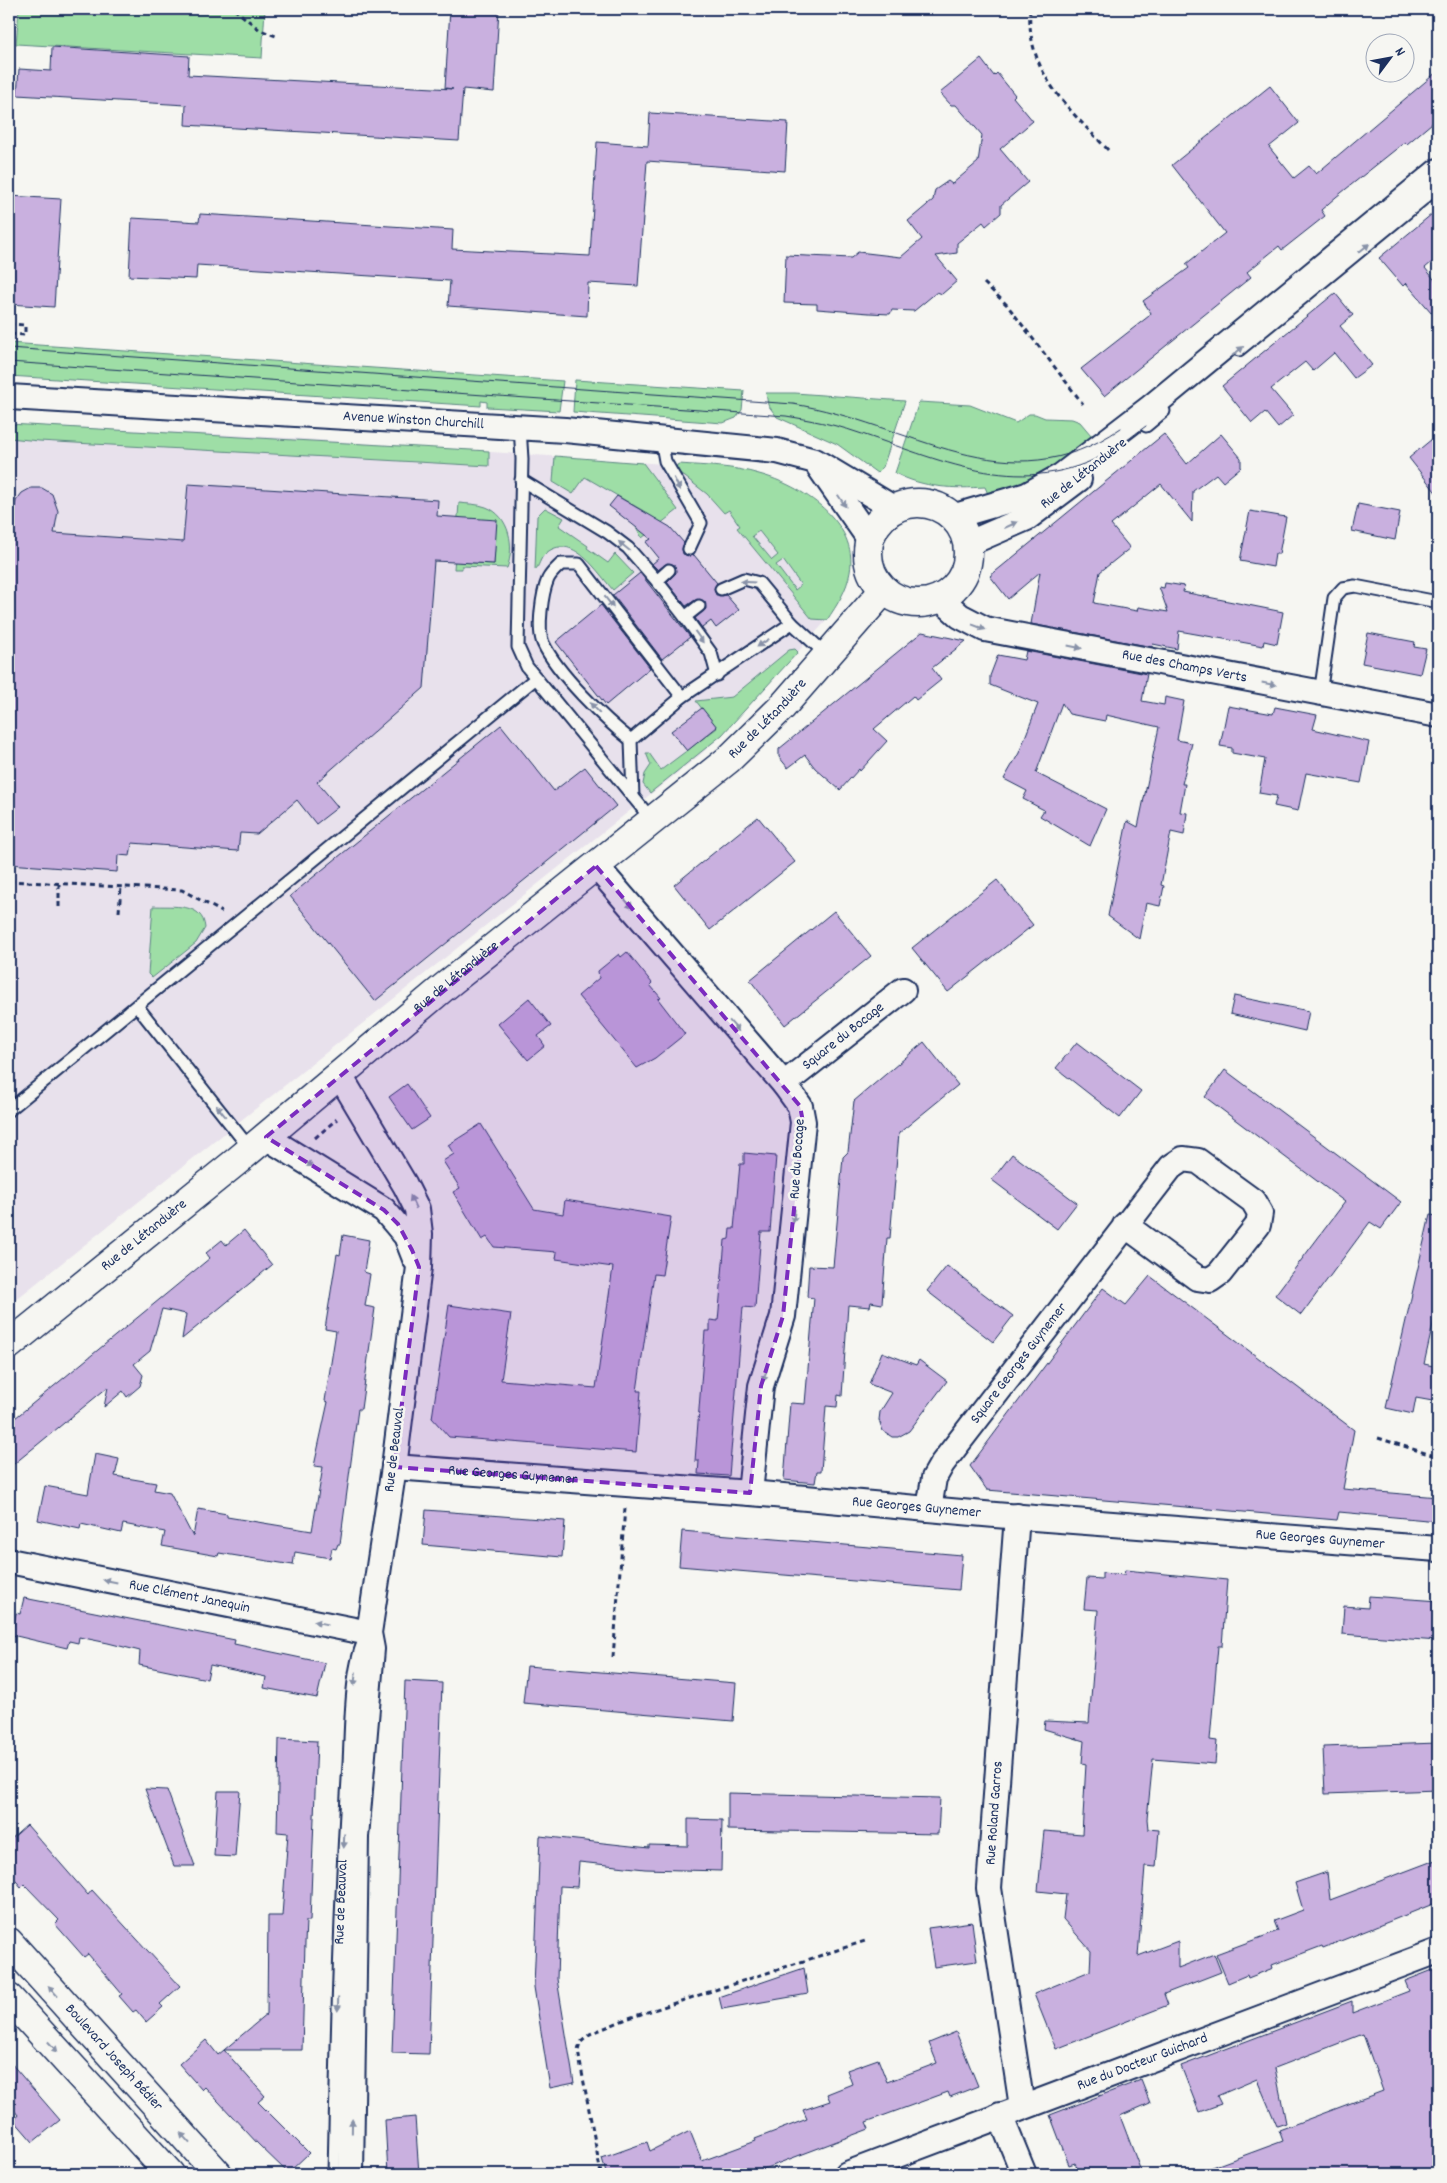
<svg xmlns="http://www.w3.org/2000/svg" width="1447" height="2183" viewBox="0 0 1447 2183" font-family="Dekko,sans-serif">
<rect width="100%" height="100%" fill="#f6f6f2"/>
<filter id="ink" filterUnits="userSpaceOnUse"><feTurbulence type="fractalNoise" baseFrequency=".02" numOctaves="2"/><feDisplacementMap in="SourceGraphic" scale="10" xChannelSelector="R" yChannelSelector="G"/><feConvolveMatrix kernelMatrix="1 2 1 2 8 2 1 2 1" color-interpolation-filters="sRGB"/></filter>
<g filter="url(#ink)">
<!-- built -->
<path fill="#e8e1ec" d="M9,424L290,438L736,469L761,474L784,483L820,506L837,523L846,541L851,559L850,572L842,596L827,620L722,735L701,754L9,1305Z"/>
<!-- green -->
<g fill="#9edea6" stroke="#5c8682" fill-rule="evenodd">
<path d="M19,9H265L262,58L16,44Z"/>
<path d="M9,343L563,381L559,411L487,407V402L481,401V406L9,376Z"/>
<path d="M575,380L744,391L742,410L736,418L723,423L573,412Z"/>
<path d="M766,393H795L905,401L883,467L877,473L837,444L777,417L768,405Z"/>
<path d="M919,402L970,405L1016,423L1029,414H1035L1045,418L1072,419L1080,422L1091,435L1101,432L1045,477L988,494L985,487C954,489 923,488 895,473Z"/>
<path d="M9,424L489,451V466L39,441L9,438Z"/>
<path d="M555,456L643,463L678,510L642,538L636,527L647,513L585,477L573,494L553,482Z"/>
<path d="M679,464C706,466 733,466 759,474C801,485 859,522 850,572C847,590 837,605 827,620L812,619L737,528L740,526L729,510L724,513L707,494L676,470L677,465ZM759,531L778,555L772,560L752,536ZM783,560L801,585L795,590L776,565Z"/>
<path d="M459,503C468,504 478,504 486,507C510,516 515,547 507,568L462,566V569H454ZM496,520L494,564L459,562Z"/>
<path d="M545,508L564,518L559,526L588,546L587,548L608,563L615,554L633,573L613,590C598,573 572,530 545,554C540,558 539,567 535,570L537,516Z"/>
<path d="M795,649L798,652L722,735L650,793L643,784L645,774L651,765L646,753H649L661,770L717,728L696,701L732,697L789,650Z"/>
<path d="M153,906C173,907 203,902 205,928L196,943L152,978L148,974Z"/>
</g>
<!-- building -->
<g fill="#c9b0df" stroke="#1b2f5e">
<path d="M450,9H499L494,92L463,89L459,141L185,125L186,105L17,95L19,69L51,71L52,47L189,56L188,75L453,89L445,88Z"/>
<path d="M981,59L994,76L997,73L1015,95L1013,97L1033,121L1000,149L1028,182L1001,205V213L986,226L983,222L957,243V253L936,256L957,281L942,294L937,292L914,311L892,310L890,314L869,313L817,309V304L784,303L786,255L851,258L858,252L901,257L922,239L908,221L933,200L935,190L948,181L952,184L978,162L982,135L956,105H951L940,93Z"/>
<path d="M1438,71V118L1407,144L1405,142L1336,197L1321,210L1325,216L1282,250L1279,246L1247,272L1251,277L1104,396L1081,369L1149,316L1151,313L1143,301L1189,268L1186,264L1225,233L1172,165L1270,86L1299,123L1269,147L1294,178L1309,166L1316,174Z"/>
<path d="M650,113L788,122L785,171L647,161L638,286L588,283L587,316L448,306L450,281L197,265L196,279L129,276L132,218L199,222L200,214L453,230L452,249L590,256L597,142L648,146Z"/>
<path d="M9,196L61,199L54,307L9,304Z"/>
<path d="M1438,209V257L1425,268L1438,284V320L1406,283L1403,286L1379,258Z"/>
<path d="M1335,293L1353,315L1340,326L1372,365L1354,378L1334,353L1313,371L1305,362L1271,389L1293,415L1278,428L1265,412L1252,423L1222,386Z"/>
<path d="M1164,434L1187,464L1221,434L1241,458V467L1223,482L1216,474L1193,491L1192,522L1161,484L1111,525L1130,548L1100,572L1094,603L1137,611L1138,607L1168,612L1159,587L1164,588L1165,583L1184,586L1183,592L1283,612L1277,644L1264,641L1263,646L1179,631L1177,649L1153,644L1152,647L1031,624L1040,572L1008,599L990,576Z"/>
<path d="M1438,434V495L1409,458Z"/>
<path d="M188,484L438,500L437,516L497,520L494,564L434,561L424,688L317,782L338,807L316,824L297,800L257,834L240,833L238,851L132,843L130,856L118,855L117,872L9,864V530H11L16,501L22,493L31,488H42L52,494L58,511L54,533L183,542Z"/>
<path d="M617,496L670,527L684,543L682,549L683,554L689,556L694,555L717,583L714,589L716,595H726L739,610L716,628L711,621L702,628L695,618L706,609L705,602L697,599L686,606L667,582L676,573L675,565L667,563L658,570L652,564L659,558L646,542L651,539L609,506Z"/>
<path d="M1358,504L1400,512L1395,540L1352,531Z"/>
<path d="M1250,511L1286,517L1279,554H1275L1273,567L1240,561Z"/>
<path d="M640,573L690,637L662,659L613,595Z"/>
<path d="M601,605L650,668L606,705L556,642Z"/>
<path d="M922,632L966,641L932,668L941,680L916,700L913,696L874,729L887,741L860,771L859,769L840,790L815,768L805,755L788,768L779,757V749Z"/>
<path d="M1368,633L1415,642L1414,647L1426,649L1420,674L1362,663Z"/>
<path d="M1026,651L1147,674L1142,701L1164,705L1165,697L1184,701L1177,740L1192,743L1182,784H1185L1180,812L1187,813L1184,835L1171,832L1161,885L1164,886L1160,906L1146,903L1139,939L1108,916L1127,821L1138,827L1159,727L1106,715L1105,721L1069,714L1062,703L1036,773L1106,809L1090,846L1040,816L1044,810L1023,799L1027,791L1004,779L1019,753L1038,704L990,685V676L998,655L1024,660Z"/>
<path d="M1228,706L1273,714L1275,707L1317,715L1313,729L1369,742L1361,783L1306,773L1298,811L1274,806L1277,796L1259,793L1265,759L1232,753V748L1220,746Z"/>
<path d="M702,708L717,727L687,751L671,731Z"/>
<path d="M501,725L554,791L585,767L616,806L375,1001L290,896Z"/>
<path d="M758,817L795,862L710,930L674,885Z"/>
<path d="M997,880L1033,925L948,992L912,948Z"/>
<path d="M834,911L871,956L785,1025L750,980Z"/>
<path d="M627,952L652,983L650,985L661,998L658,999L685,1034L655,1058L637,1068L578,996L599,978L598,971L619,954L621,957Z"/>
<path d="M1234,996L1309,1011L1305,1031L1230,1014Z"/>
<path d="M529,998L551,1026L538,1036L545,1046L528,1060L498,1024Z"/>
<path d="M924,1042L958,1085L899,1133L890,1238H887L882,1304L871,1302L870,1307L848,1305L842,1396L838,1395L837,1407L826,1406L821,1471H817L815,1483L784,1480L790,1403L805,1404L814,1298L807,1297L809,1266L833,1267L843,1157L848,1152L854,1101Z"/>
<path d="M1077,1042L1141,1091L1120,1118L1056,1068Z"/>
<path d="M1225,1070L1401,1202L1381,1229L1370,1222L1301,1315L1275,1295L1345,1202L1205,1097Z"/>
<path d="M407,1084L430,1118L412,1130L389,1097Z"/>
<path d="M481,1124L534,1209L563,1214L565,1200L671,1217L662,1275L654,1274L637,1391H641L636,1452L449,1437L432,1418L449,1305L511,1314L501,1380L596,1388L613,1267L556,1259L557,1252L494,1247L487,1237L482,1240L453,1192L460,1188L443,1161L454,1154L448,1145Z"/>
<path d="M744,1153L776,1156L770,1232H761L755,1308L743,1307L729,1476L698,1474L699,1461H695L705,1331H710V1320L718,1321L725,1240L729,1239L730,1229H734L740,1164H744Z"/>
<path d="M1012,1154L1077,1203L1057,1229L992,1180Z"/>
<path d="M1430,1215L1438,1216V1302L1424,1364L1438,1367V1402L1416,1398L1413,1414L1386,1408Z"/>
<path d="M244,1230L272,1265L182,1339L186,1314L162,1309L150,1351L134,1364L143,1375L140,1386L127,1397L123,1391L104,1407L108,1387L9,1468V1423L210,1258L206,1253L222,1240L226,1245Z"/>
<path d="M343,1235L369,1240L364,1272L370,1274L365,1306L375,1308L361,1409H358L340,1544H338L336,1549L332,1548L330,1558L295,1552L293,1565L219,1553L218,1556L162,1546L165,1532L123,1524L121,1533L81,1524L80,1529L38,1520L45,1486L88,1494L95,1454L119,1459L115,1476L156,1483L154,1490L170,1493L193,1537L198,1509L227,1514V1517L312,1531L323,1467L314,1466L328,1402L325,1401L336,1331L325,1329L337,1254L340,1255Z"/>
<path d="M947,1266L1013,1316L993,1342L927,1291Z"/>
<path d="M1150,1276L1354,1430L1343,1489L1438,1497V1521L1339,1512L1337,1520L987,1490L970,1466L1103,1288L1126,1305Z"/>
<path d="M882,1352L916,1365L919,1360L947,1381L909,1431L898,1437H892L883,1431L879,1420L880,1412L892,1393L869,1384Z"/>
<path d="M426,1510L565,1521L562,1557L423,1545Z"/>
<path d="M682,1531L962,1555L959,1590L679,1566Z"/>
<path d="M1125,1570L1227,1580L1222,1646H1218L1210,1740L1217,1741L1215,1764L1153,1759L1147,1819L1148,1829L1159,1830L1156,1867L1145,1866L1138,1956L1178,1941V1968L1214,1954L1221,1972L1164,1994L1168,2005L1056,2049L1034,1994L1090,1971L1091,1951L1063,1919L1066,1894L1038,1891L1044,1831L1082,1834L1086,1764L1082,1763L1084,1741L1044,1729L1045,1721L1089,1723L1098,1610L1084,1609L1087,1578L1102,1579V1573L1124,1575Z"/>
<path d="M1369,1596L1438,1601V1641L1342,1634L1344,1606L1368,1608Z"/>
<path d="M24,1598L235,1640L234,1644L325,1663L317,1698L264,1688L266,1677L210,1665L207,1679L139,1665L140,1651L108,1643L79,1637L78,1643L69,1641L67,1648L12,1635L16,1613L20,1614Z"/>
<path d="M527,1666L736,1683L733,1721L523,1703Z"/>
<path d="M405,1681L442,1683L429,2054L392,2053Z"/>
<path d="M279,1739L317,1741L310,1921H306L305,1943L302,2050H224L265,2096L258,2102L309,2153L288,2173L258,2144L205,2087L202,2090L179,2064L206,2040L218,2055L267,2014L268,1916H282L288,1833L277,1832Z"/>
<path d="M1438,1743V1790L1325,1794L1323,1747Z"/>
<path d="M145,1789L167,1790L195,1866H174Z"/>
<path d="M218,1791H240L235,1857L214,1856Z"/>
<path d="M728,1793L940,1798L938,1834L728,1830Z"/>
<path d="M688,1819L722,1820L721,1871L645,1869L579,1862L577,1887L560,1886L557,1979L574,2083L550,2088L534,1987L540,1836L649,1848V1845L688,1846Z"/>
<path d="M27,1825L88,1895L92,1890L180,1986L160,2004L163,2007L146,2022L136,2010L133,2012L119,1996L122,1994L88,1954L84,1957L55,1924L59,1920L24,1884L21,1887L9,1872V1841Z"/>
<path d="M1438,1859V1902L1323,1948L1322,1946L1272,1965L1273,1968L1248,1978L1247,1975L1228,1983L1216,1954L1278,1931L1274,1921L1303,1910L1295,1883L1327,1872L1330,1900Z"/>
<path d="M972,1922L977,1961L934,1967L928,1928Z"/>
<path d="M804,1968L808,1994L722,2009L719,1997Z"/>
<path d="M1438,1968V2174H1199V2172L1283,2141L1279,2130L1383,2091L1363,2034L1275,2068L1286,2123L1277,2126L1257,2079L1217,2096L1221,2104L1199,2112L1181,2066L1352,2001V2013L1409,1991L1405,1981Z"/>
<path d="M956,2032L978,2086L950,2097L948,2092L866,2122L869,2129L750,2174H604L606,2173L602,2158L647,2142L650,2151L690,2131L702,2161L756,2141L755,2139L807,2119L803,2110L830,2101L827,2094L852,2084L847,2070L878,2059L887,2082L937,2063L929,2043Z"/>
<path d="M9,2061L60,2120L33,2142L14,2120L18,2115L9,2104Z"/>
<path d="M1141,2080L1150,2103L1120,2116L1142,2174H1080L1075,2163L1069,2165L1050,2115Z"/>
<path d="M415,2117L419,2174H388L385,2120Z"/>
</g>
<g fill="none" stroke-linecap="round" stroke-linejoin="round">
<!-- lane casing -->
<g stroke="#1b2f5e" stroke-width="15">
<g id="lane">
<path d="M1239,350L1438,187"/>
<path d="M1146,426L1164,411"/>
<path d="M520,427L522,459L518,647L527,667L652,820"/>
<path d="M661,439L665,461L701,523L689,549"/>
<path d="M521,480L607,532L628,548L657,581"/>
<path d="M669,570L657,581L685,617"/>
<path d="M721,589L744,579L759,583L792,623"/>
<path d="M699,606L685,617L711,653L717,675"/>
<path d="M1320,694L1334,598L1343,588L1355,586L1438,602"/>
<path d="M631,740C605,720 557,673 543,643C537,629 542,593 548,579C551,573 557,568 561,564H579L682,697"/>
<path d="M633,797L631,740L682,697L792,623L828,656"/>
<path d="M137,1006L251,1150"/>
<path d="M9,1110L536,678"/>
<path id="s1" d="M334,2174C337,2037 340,1900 349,1763C351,1729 350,1665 366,1637"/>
</g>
</g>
<!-- street casing -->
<g stroke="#1b2f5e" stroke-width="28">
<g id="street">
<path id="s2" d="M9,397L565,430L777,451L815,461L895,509"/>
<path d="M819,467L870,540"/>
<path d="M952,517L1027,495L1061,476L1151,407L1438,171"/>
<path d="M967,544L1027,518L1079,479"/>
<path id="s3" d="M940,598L960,616L985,629L1438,715"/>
<path d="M596,866L784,1084L800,1106L803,1122L783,1316L761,1386L750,1493"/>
<path d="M339,1074L405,1185L417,1209L420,1234L419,1267L394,1467L369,1633L372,1649L356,1837L351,2174"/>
<path id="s4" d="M784,1084L903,990"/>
<path d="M266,1137L384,1210L406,1236L415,1259"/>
<path id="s5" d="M394,1467L750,1493L995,1515L1438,1549"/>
<path id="s6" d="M929,1509L934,1478L942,1464L1171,1167L1183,1159L1198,1161L1253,1201L1260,1213L1258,1225L1220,1273L1210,1280L1197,1278L1125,1225"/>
<path d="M1017,1516L989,1888L1022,2107"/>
<path id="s7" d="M9,1561L369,1633"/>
<path d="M1000,2115L1024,2174"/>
<path id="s8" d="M847,2174L1438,1951"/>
</g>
</g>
<!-- secondary casing -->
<g stroke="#1b2f5e" stroke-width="31">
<g id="secondary">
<circle cx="918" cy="553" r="50"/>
<path id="s9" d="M9,1345L237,1161L443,988L729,759L782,707L884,590"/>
</g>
</g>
<!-- primary casing -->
<g stroke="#1b2f5e" stroke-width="31">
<g id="primary">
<path id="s10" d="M9,1942L218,2174"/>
<path d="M9,1998L170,2174"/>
</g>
</g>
<!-- path -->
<g stroke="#1b2f5e" stroke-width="3" stroke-dasharray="5 4" stroke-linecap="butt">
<path d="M234,9L260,30L276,36"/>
<path d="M1030,9C1026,73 1069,109 1110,152"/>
<path d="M984,283L1007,305L1083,404"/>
<path d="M9,324L25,325V335L9,334"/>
<path d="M964,571L971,590"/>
<path d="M9,881L182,890L222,912"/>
<path d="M59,884V909"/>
<path d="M119,912L121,887"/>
<path d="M315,1138L337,1119"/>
<path d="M1378,1438L1438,1457"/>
<path d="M613,1657L625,1508"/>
<path d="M601,2174L578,2051L580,2043L590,2034L629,2018L868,1940"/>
</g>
<!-- lane -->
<use href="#lane" stroke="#f6f6f2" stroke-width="11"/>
<!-- street -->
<use href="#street" stroke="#f6f6f2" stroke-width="24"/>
<!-- secondary -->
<use href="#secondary" stroke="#f6f6f2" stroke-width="28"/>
<!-- primary -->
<use href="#primary" stroke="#f6f6f2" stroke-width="28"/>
<!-- tram -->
<g stroke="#1b2f5e" stroke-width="1">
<path d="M9,348L793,404C910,422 1008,507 1121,428"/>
<path d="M9,362L786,416C810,420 833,424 856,432C939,459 1016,499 1102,456C1118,448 1132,436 1146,426"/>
</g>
</g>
<!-- one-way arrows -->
<defs><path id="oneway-solid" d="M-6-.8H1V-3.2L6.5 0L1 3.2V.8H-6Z" transform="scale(1.25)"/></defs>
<g fill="#8892a8">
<use href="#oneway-solid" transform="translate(1364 248) rotate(-39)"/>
<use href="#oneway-solid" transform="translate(1238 351) rotate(-39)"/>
<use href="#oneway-solid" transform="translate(677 484) rotate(63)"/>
<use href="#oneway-solid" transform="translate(842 501) rotate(56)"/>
<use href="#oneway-solid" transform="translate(1011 525) rotate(-24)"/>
<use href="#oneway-solid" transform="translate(624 546) rotate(-140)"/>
<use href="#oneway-solid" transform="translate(748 582) rotate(-177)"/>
<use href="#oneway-solid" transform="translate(609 602) rotate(52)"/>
<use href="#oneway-solid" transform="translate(979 627) rotate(21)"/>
<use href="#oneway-solid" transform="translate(699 637) rotate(54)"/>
<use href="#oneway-solid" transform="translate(763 643) rotate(146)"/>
<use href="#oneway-solid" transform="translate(1075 647) rotate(11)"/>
<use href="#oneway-solid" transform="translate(1269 684) rotate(11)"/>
<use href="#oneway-solid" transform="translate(595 708) rotate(-133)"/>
<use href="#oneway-solid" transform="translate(628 903) rotate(49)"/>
<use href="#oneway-solid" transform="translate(734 1026) rotate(49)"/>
<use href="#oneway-solid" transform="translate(221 1111) rotate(-129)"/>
<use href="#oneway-solid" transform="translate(307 1163) rotate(30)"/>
<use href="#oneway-solid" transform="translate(413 1202) rotate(-114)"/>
<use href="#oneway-solid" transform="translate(794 1216) rotate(96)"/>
<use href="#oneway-solid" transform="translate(765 1375) rotate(108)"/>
<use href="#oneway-solid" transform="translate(110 1581) rotate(-169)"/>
<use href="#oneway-solid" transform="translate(321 1623) rotate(-169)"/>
<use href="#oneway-solid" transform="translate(355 1679) rotate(97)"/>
<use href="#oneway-solid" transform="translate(344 1841) rotate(92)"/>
<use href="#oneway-solid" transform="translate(53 1991) rotate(-132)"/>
<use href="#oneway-solid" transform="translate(338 2004) rotate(92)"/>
<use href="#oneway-solid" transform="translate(53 2047) rotate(47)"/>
<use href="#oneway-solid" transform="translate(352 2126) rotate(-89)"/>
<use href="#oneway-solid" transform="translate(185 2138) rotate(-132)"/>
</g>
</g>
<!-- marked area -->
<path fill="#7b2cbf" fill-opacity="0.2" stroke="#7b2cbf" stroke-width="4" stroke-dasharray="10 6" stroke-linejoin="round" d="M596,866L800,1106L803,1122L783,1316L761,1386L750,1493L394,1467L419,1267L412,1250L398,1224L384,1210L266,1137Z"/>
<g text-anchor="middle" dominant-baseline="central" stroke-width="5" stroke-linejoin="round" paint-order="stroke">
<!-- street labels -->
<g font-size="15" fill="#1b2f5e" stroke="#f6f6f2">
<text stroke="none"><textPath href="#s2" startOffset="405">Avenue Winston Churchill</textPath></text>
<text transform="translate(1084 474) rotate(-38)">Rue de Létanduère</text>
<text stroke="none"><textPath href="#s3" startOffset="258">Rue des Champs Verts</textPath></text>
<text stroke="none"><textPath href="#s9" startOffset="984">Rue de Létanduère</textPath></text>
<text stroke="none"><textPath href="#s9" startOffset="579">Rue de Létanduère</textPath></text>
<text stroke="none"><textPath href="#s4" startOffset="76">Square du Bocage</textPath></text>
<text transform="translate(798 1159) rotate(-86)">Rue du Bocage</text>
<text stroke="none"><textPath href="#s9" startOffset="174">Rue de Létanduère</textPath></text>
<text stroke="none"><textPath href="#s6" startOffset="174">Square Georges Guynemer</textPath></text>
<text transform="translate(395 1450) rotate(-83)">Rue de Beauval</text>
<text stroke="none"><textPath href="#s5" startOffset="119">Rue Georges Guynemer</textPath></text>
<text stroke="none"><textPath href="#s5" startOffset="524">Rue Georges Guynemer</textPath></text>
<text stroke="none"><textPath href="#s5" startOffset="929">Rue Georges Guynemer</textPath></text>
<text stroke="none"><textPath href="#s7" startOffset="184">Rue Clément Janequin</textPath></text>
<text transform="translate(995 1813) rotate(-86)">Rue Roland Garros</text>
<text stroke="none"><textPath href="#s1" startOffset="272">Rue de Beauval</textPath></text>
<text stroke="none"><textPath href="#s10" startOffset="156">Boulevard Joseph Bédier</textPath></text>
<text stroke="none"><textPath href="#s8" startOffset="316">Rue du Docteur Guichard</textPath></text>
</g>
</g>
<!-- margin -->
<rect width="1447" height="2183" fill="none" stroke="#f6f6f2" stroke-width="30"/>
<rect x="15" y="15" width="1417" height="2153" fill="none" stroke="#1b2f5e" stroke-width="2" filter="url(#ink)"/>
<!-- north arrow -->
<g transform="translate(1390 58) rotate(58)"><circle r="24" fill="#f6f6f2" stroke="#9ea6b7"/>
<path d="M0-4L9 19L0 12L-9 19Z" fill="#1b2f5e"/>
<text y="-8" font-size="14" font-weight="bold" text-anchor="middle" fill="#1b2f5e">N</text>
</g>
</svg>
